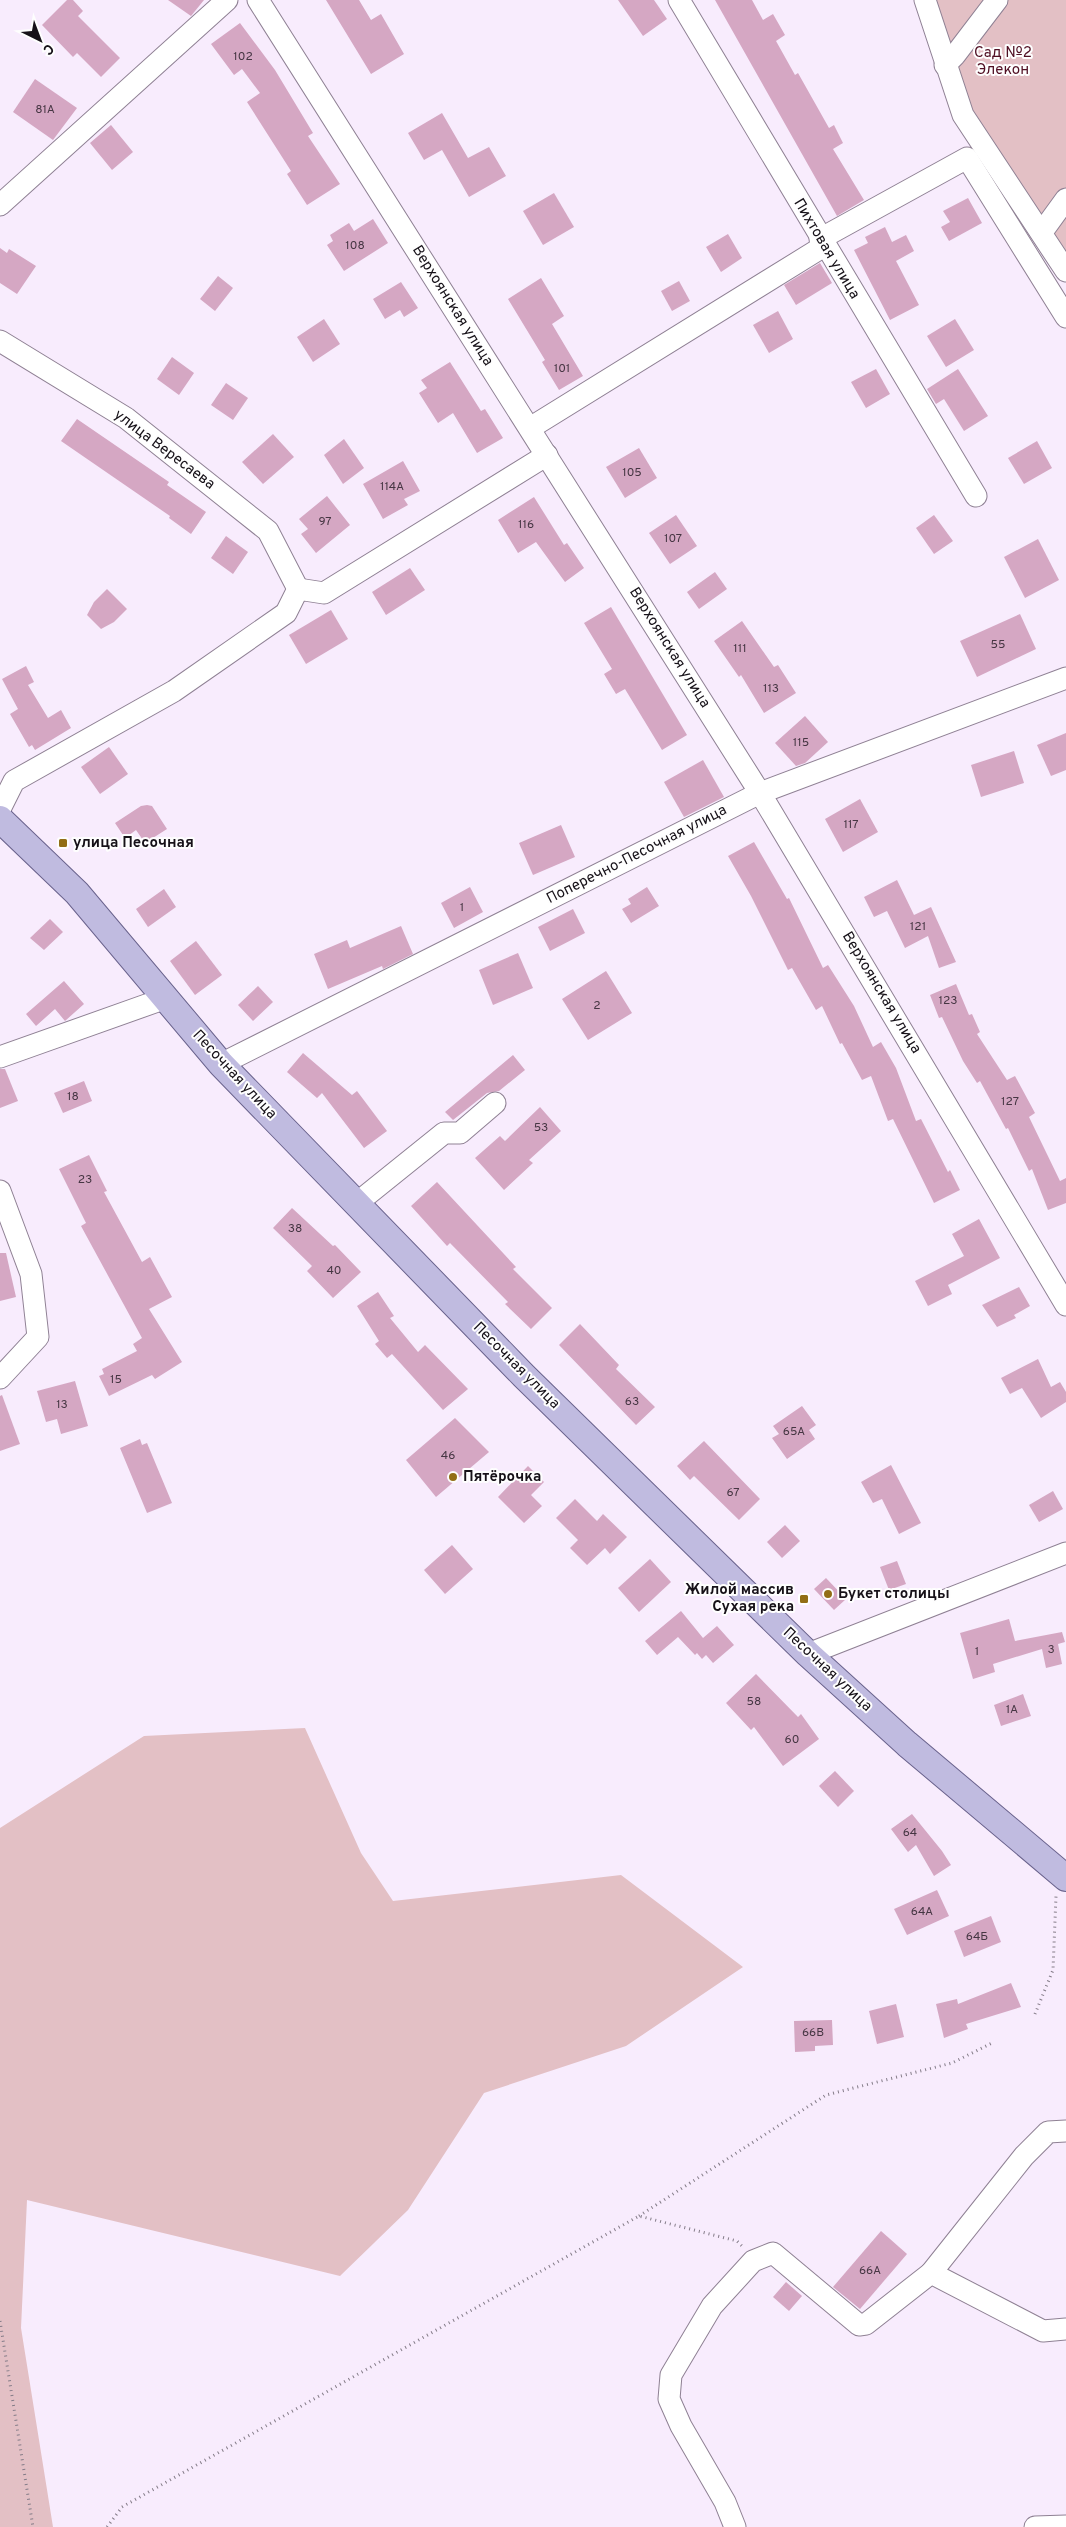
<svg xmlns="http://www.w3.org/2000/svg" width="1066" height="2527" viewBox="0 0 1066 2527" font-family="Overpass,sans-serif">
<rect width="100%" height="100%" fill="#f8ecfd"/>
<!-- green -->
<g fill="#e3c0c5">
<path d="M918,0H1066V281L957,118Z"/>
<path d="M305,1728L361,1853L393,1901L621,1875L743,1967L626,2046L484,2093L408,2210L340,2276L27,2200L21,2328L53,2527H0V1828L144,1736Z"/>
</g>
<!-- building -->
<g fill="#d5a7c3">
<path d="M67,0H73L83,11L78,16L120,58L101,77L77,53L73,57L42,25Z"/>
<path d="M168,0H204L191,16Z"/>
<path d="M326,0H359L371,20L381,14L404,54L371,74Z"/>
<path d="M618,0H654L667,19L643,36Z"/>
<path d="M715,0H752L763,20L773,14L785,35L776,41L795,75L798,73L829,128L834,125L843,143L833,149L864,200L837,216Z"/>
<path d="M240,23L275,70L313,133L308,136L340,184L307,205L287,174L291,171L247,102L260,93L242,69L234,75L211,44Z"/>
<path d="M35,79L77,108L53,140L13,112Z"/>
<path d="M442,113L468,158L489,147L506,176L469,197L442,150L424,160L408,133Z"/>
<path d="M111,125L133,152L112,170L90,143Z"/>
<path d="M554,193L574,227L543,245L523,211Z"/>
<path d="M968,198L982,223L949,241L941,227L950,222L943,211Z"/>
<path d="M373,219L388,243L344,271L327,245L333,241L330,235L349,223L354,231Z"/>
<path d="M885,227L892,242L906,235L914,251L896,261L919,305L890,320L854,250L868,243L865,237Z"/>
<path d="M728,234L742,258L721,272L706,247Z"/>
<path d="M0,248L7,253L9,249L36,266L17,294L0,283Z"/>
<path d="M820,263L832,283L796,305L784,285Z"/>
<path d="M218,276L233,288L215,311L200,299Z"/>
<path d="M541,278L564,316L552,324L583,376L559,390L542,362L545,360L508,299Z"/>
<path d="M679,281L690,301L672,311L661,291Z"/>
<path d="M401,282L418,308L404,317L400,310L385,319L373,299Z"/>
<path d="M778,311L793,339L769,353L753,325Z"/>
<path d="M324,319L340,344L313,362L297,337Z"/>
<path d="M955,319L974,350L946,367L927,336Z"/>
<path d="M172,357L194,373L179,395L157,379Z"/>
<path d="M450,362L481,411L485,409L503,438L477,453L453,413L438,423L419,393L427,388L421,380Z"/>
<path d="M876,369L890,394L866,408L851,382Z"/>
<path d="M958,369L988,416L964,431L944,399L936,404L927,389Z"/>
<path d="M226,383L248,398L233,420L211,405Z"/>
<path d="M77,419L169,482L167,485L206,512L191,534L169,518L170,516L61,441Z"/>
<path d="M273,434L294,457L263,484L242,462Z"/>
<path d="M344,439L364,468L343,484L324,455Z"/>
<path d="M1037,441L1052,468L1024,484L1008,458Z"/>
<path d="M639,448L657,478L625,498L606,467Z"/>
<path d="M403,461L420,491L404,499L408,505L383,519L363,484Z"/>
<path d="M327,496L350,525L316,553L301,534L308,529L299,519Z"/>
<path d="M534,497L564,545L567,543L584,568L565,582L536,542L518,553L498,520Z"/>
<path d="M676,515L697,546L670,564L649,533Z"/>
<path d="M934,515L953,541L934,554L916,528Z"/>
<path d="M226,536L248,552L233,574L211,558Z"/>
<path d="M1038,539L1059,580L1025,598L1004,557Z"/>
<path d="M410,568L425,590L386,615L372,592Z"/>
<path d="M715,572L727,589L699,609L687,592Z"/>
<path d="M107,589L127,609L114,622L101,629L87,615L94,602Z"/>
<path d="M611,607L687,735L662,750L625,689L616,694L604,674L612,669L584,623Z"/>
<path d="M331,610L348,639L306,664L289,635Z"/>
<path d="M1020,614L1036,649L977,677L960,641Z"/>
<path d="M742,621L774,667L778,665L796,693L764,713L741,675L739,677L714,641Z"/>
<path d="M26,666L34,682L28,685L48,718L61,710L71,728L35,750L32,745L29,747L10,714L18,709L2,679Z"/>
<path d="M805,716L828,742L805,763L796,766L775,743Z"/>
<path d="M1066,733V770L1051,776L1037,745Z"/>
<path d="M109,747L128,774L100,794L81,767Z"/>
<path d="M1014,751L1024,783L981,797L971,765Z"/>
<path d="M703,760L724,797L684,817L664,782Z"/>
<path d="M860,799L878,832L843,852L825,819Z"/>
<path d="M147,805L152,806L167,829L145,843L136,830L125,838L115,823L141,806Z"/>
<path d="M561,825L575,857L533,875L519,843Z"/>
<path d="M754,842L787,899L789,898L823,968L828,965L854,1006L873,1047L881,1042L896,1068L916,1121L921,1119L948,1172L950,1170L960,1190L934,1203L893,1119L888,1121L871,1076L862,1080L842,1043L840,1044L822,1006L816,1010L792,968L788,970L751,896L728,856Z"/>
<path d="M897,880L914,915L931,907L956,962L939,968L928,936L905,948L887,911L874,917L864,897Z"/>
<path d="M470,887L483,912L454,928L441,903Z"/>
<path d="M647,887L659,906L631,923L622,909L631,904L628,899Z"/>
<path d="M164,889L176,907L148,927L136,909Z"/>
<path d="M573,909L585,933L550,951L538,927Z"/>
<path d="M50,919L63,932L44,950L30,938Z"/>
<path d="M401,926L413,954L383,969L382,966L328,989L314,954L347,940L350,948Z"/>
<path d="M196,941L222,975L195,995L170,961Z"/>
<path d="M518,953L533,988L493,1005L479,970Z"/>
<path d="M606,971L632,1013L588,1040L562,999Z"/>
<path d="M64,981L84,1004L65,1021L55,1009L36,1026L26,1014Z"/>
<path d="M956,984L969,1015L972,1014L980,1032L977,1034L1007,1080L1015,1076L1035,1113L1029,1117L1060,1181L1066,1178V1203L1048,1210L1032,1169L1029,1171L1008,1128L1006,1129L980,1081L977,1083L963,1061L942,1017L939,1018L930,995Z"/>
<path d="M258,986L273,1002L253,1021L238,1005Z"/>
<path d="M303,1053L352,1095L357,1091L387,1131L364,1148L322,1093L317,1098L287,1072Z"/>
<path d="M513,1055L525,1070L499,1091L487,1093L453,1120L445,1112Z"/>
<path d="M0,1069H5L18,1101L0,1108Z"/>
<path d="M84,1081L92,1101L63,1113L54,1093Z"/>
<path d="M540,1107L561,1131L529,1160L533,1163L504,1190L475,1158L500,1136L505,1141Z"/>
<path d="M89,1155L107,1191L104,1192L142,1262L150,1257L172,1297L149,1309L182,1362L155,1379L152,1375L109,1396L99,1376L104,1374L102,1369L137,1351L133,1344L142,1338L81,1226L86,1223L59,1169Z"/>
<path d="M437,1182L516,1267L513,1269L552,1308L531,1329L505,1304L508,1302L450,1243L447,1246L411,1206Z"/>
<path d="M292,1208L333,1246L335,1245L361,1272L333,1298L307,1271L312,1266L273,1228Z"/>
<path d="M979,1219L1000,1258L948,1285L952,1294L928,1306L915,1281L964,1256L952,1234Z"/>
<path d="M0,1253H6L16,1297L0,1301Z"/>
<path d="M1019,1287L1030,1306L1014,1315L1016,1318L997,1327L982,1305Z"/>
<path d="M378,1292L394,1316L390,1318L418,1352L425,1345L468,1389L443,1410L392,1354L387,1358L375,1344L379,1341L357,1306Z"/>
<path d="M580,1324L619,1365L616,1369L655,1407L636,1425L559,1345Z"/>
<path d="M1038,1359L1051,1387L1060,1382L1066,1392V1402L1041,1418L1022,1388L1010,1394L1001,1378Z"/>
<path d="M75,1381L88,1426L61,1434L57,1419L46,1422L37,1391Z"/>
<path d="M2,1395L20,1444L0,1451V1396Z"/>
<path d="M802,1406L816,1425L809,1430L815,1439L787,1459L772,1438L779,1434L773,1426Z"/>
<path d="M455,1418L489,1452L436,1497L406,1460Z"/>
<path d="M140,1439L142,1445L147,1443L172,1503L147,1513L120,1448Z"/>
<path d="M704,1441L760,1499L739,1520L694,1476L690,1480L677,1466Z"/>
<path d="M891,1465L921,1523L899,1534L882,1499L873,1503L861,1482Z"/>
<path d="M528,1466L544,1482L531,1495L542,1506L524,1523L498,1497Z"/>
<path d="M1053,1491L1063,1509L1039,1522L1029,1505Z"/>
<path d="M575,1499L597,1521L603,1514L627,1537L610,1554L605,1548L587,1565L570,1548L578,1540L556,1518Z"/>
<path d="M785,1525L800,1541L782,1558L767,1542Z"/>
<path d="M452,1545L473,1569L445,1594L424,1570Z"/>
<path d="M650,1559L671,1582L639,1612L618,1588Z"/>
<path d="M897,1561L906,1584L889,1590L880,1567Z"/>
<path d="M826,1578L846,1599L834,1610L814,1589Z"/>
<path d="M681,1611L703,1638L717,1626L734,1645L713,1663L706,1655L702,1659L697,1653L695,1655L678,1637L657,1655L645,1641Z"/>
<path d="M1009,1619L1015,1641L1062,1632L1065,1642L1058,1644L1062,1664L1046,1668L1042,1649L993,1664L995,1672L973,1679L960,1633Z"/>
<path d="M756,1674L798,1717L801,1714L819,1739L783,1766L754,1727L751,1730L726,1703Z"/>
<path d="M1023,1694L1031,1716L1001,1726L994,1705Z"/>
<path d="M835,1771L854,1791L838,1807L819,1786Z"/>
<path d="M912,1814L942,1851L951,1865L934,1876L916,1845L908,1852L891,1829Z"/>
<path d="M937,1890L949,1916L907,1935L894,1909Z"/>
<path d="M991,1916L1001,1942L964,1957L954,1931Z"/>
<path d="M1011,1983L1021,2007L966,2024L968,2029L944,2038L936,2004L957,1999L958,2004Z"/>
<path d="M896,2004L904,2037L877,2044L869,2011Z"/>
<path d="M832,2020L833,2045L815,2046V2051L795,2052L794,2021Z"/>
<path d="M881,2231L907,2254L860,2309L833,2287Z"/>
<path d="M786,2282L802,2296L789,2311L773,2297Z"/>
</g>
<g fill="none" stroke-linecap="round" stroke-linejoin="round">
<!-- minor casing -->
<g stroke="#8f8194" stroke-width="23">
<g id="minor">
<path d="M258,0L760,793L1066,1305"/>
<path d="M679,0L976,496"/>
<path d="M925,0L963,115L1066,271"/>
<path d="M945,65L955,55L997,0"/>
<path d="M0,205L227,0"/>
<path d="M1042,232L1066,199"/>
<path d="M820,239L967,158L1066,317"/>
<path d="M0,341L126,418L268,531L298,589"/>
<path d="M530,428L824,246"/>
<path d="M0,809L14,781L174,691L286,613L298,589L324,593L547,455"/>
<path d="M0,1057L166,998"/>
<path d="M221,1064L760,793L1066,678"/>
<path d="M0,1191L31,1274L38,1337L0,1378"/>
<path d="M357,1203L444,1133H460L495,1103"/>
<path d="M808,1654L1066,1553"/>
<path d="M931,2273L1024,2156L1048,2132L1066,2131"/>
<path d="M735,2527L725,2502L681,2426L669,2399L671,2375L712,2306L753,2261L773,2253L859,2325L866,2324L931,2273L1043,2331L1066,2329"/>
<path d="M1035,2527L1066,2526"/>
</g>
</g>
<!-- major casing -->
<g stroke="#69628c" stroke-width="28">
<path id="major" d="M0,819L77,893L221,1064L524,1376L808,1654L907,1744L1066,1878"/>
</g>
<!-- path -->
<g stroke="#847c88" stroke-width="3" stroke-dasharray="1 4" stroke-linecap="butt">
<path d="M1035,2014L1053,1970L1056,1896"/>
<path d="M639,2216L826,2095L952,2063L992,2043"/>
<path d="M0,2321L33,2527"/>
<path d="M107,2527L122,2507L639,2216L737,2241L742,2246"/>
</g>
<!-- minor -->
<use href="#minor" stroke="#fff" stroke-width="21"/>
<!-- major -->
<use href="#major" stroke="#c0bbe0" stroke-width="26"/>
</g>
<!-- markers -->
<g fill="#926e15" stroke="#fefefe" stroke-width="2">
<rect x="58" y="838" width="10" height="10" rx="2.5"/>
<circle cx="453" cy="1477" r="5"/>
<circle cx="828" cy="1594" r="5"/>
<rect x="799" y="1594" width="10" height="10" rx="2.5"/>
</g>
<g text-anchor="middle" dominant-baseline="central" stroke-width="4" stroke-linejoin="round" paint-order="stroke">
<!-- number labels -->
<g font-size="12" fill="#463643">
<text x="243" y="57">102</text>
<text x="45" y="110">81А</text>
<text x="355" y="246">108</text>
<text x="562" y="369">101</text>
<text x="632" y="473">105</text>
<text x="392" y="487">114А</text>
<text x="325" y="522">97</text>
<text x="526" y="525">116</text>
<text x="673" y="539">107</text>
<text x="998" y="645">55</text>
<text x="740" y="649">111</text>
<text x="771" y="689">113</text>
<text x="801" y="743">115</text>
<text x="851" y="825">117</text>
<text x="462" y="908">1</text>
<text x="918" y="927">121</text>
<text x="948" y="1001">123</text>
<text x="597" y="1006">2</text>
<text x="73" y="1097">18</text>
<text x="1010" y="1102">127</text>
<text x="541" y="1128">53</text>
<text x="85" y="1180">23</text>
<text x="295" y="1229">38</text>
<text x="334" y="1271">40</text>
<text x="116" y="1380">15</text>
<text x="632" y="1402">63</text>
<text x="62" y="1405">13</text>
<text x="794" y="1432">65А</text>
<text x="448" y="1456">46</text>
<text x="733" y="1493">67</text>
<text x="1051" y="1650">3</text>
<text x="977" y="1652">1</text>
<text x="754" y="1702">58</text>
<text x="1012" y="1710">1А</text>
<text x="792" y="1740">60</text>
<text x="910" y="1833">64</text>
<text x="922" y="1912">64А</text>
<text x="977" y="1937">64Б</text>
<text x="813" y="2033">66В</text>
<text x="870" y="2271">66А</text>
</g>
<!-- park labels -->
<g font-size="15" fill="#500f23" stroke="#fefefe">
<text x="1003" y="53">Сад №2<tspan x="1003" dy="17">Элекон</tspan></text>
</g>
<!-- street labels -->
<g font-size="15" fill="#161118" stroke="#fefefe">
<text transform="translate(826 249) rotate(59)">Пихтовая улица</text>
<text transform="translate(452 306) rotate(58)">Верхоянская улица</text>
<text transform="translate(164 450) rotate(37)">улица Вересаева</text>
<text transform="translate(669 648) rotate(58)">Верхоянская улица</text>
<text transform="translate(637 855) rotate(-27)">Поперечно-Песочная улица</text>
<text transform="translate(881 993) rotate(59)">Верхоянская улица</text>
<text transform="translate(234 1075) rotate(47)">Песочная улица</text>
<text transform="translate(516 1366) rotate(45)">Песочная улица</text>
<text transform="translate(827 1670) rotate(43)">Песочная улица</text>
</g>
<!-- poi labels -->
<g font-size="15" font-weight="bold" fill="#161118" stroke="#fefefe" text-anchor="start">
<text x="73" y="843">улица Песочная</text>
<text x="463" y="1477">Пятёрочка</text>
<text x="794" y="1590" text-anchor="end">Жилой массив<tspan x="794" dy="17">Сухая река</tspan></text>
<text x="838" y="1594">Букет столицы</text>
</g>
</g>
<!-- north arrow -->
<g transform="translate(40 40) rotate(138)" stroke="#fefefe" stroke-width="4" paint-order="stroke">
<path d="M0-4L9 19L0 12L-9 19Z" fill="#161118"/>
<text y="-8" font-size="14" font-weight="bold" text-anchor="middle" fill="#161118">С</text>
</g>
</svg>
